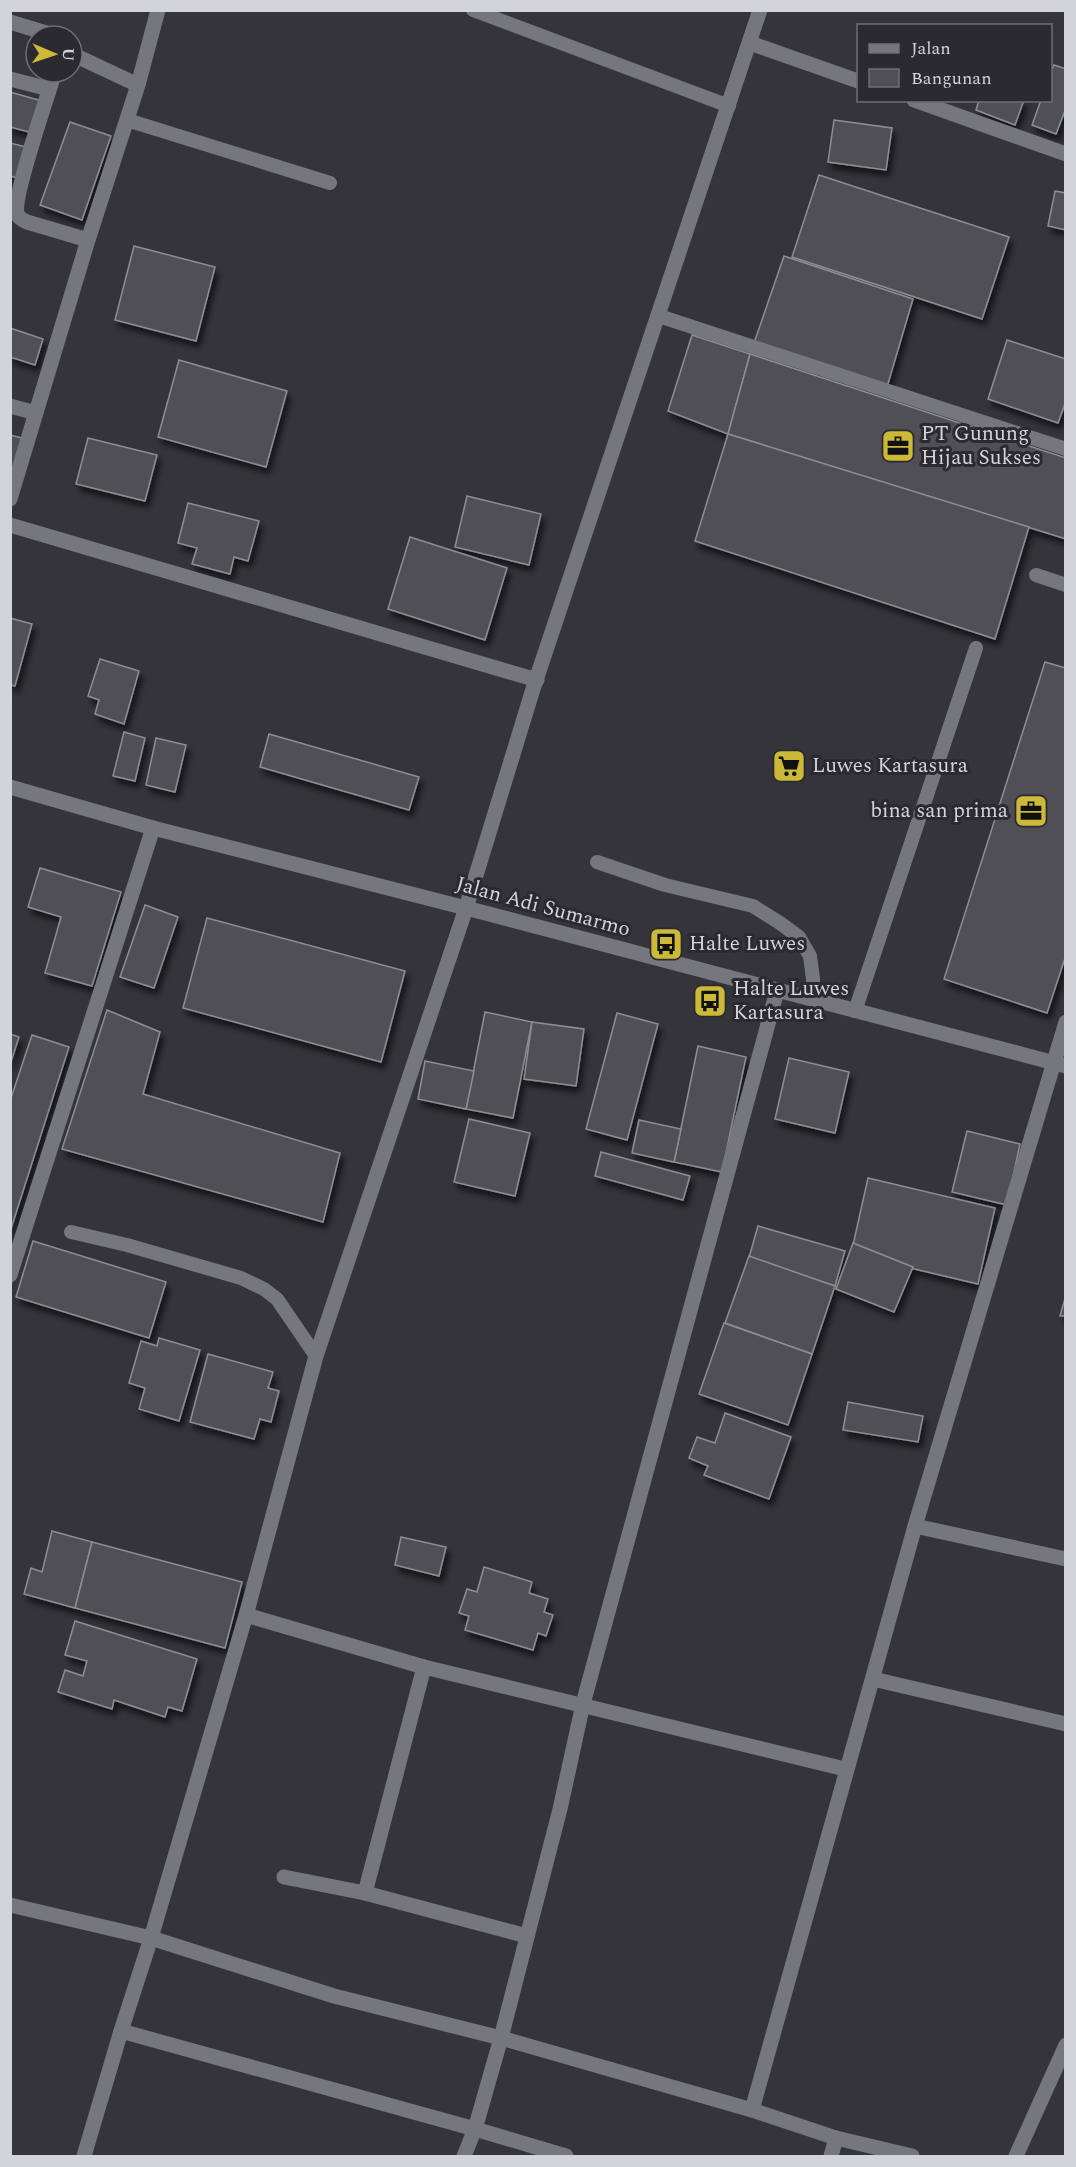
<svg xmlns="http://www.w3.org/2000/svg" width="1076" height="2167" viewBox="0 0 1076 2167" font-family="Spectral,serif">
<defs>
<filter id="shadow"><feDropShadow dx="3.5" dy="6" stdDeviation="3" flood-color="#0009"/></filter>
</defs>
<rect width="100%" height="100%" fill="#34343a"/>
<!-- building -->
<g fill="#4f5055" stroke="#8d8e94" stroke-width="1.5" filter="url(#shadow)">
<path d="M1054,65L1066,69V108L1056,134L1032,125L1041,100H1050V73Z"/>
<path d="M10,92L42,101L33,133L10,127Z"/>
<path d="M979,100H1024L1015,125L976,110Z"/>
<path d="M834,120L892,128L886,170L828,162Z"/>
<path d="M70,122L111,136L82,220L40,205Z"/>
<path d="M10,143L26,147L18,178L10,176Z"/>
<path d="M819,175L1009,237L982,319L792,257Z"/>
<path d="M1055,191L1066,193V230L1048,226Z"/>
<path d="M134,246L215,267L196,341L115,320Z"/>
<path d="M784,256L913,299L887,387L754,343Z"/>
<path d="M10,328L43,339L35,365L10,357Z"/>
<path d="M692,335L750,354L728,434L668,411Z"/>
<path d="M1007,340L1066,359V401L1058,423L988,399Z"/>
<path d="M750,354L1066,458V539L728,434Z"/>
<path d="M179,360L287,391L266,467L158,437Z"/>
<path d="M728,434L1029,527L995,639L695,541Z"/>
<path d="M10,435L22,438L10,481Z"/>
<path d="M88,438L157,455L145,501L76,484Z"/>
<path d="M467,496L541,514L529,565L455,547Z"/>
<path d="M188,503L259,521L248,561L234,557L230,574L192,564L197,548L178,543Z"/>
<path d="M410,537L507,568L485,640L388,609Z"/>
<path d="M10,618L32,624L15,686L10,685Z"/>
<path d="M100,659L139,671L124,724L95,714L99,700L88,696Z"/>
<path d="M1045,662L1066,668V955L1047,1013L944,979Z"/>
<path d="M124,732L145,738L135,781L113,776Z"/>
<path d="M269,734L419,777L409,810L260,767Z"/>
<path d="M156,738L186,745L175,792L146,785Z"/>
<path d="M40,868L121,892L92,986L45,973L61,917L28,907Z"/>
<path d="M145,905L178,917L154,988L120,977Z"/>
<path d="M207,918L405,971L381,1062L183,1008Z"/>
<path d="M107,1010L160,1032L143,1094L340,1153L323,1222L62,1149Z"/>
<path d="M485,1012L532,1022L513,1118L466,1109Z"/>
<path d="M617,1013L658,1024L627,1140L586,1129Z"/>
<path d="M532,1022L584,1029L576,1086L524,1079Z"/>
<path d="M10,1034L19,1037L10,1065Z"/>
<path d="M32,1035L69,1047L10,1232V1101Z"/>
<path d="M698,1046L746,1057L722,1172L674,1162Z"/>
<path d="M789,1058L849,1072L835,1133L775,1119Z"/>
<path d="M425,1061L474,1071L466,1109L418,1099Z"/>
<path d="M469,1119L530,1133L515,1196L454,1182Z"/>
<path d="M639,1120L681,1129L674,1162L632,1153Z"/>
<path d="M967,1131L1020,1144L1007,1205L952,1192Z"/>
<path d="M601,1152L690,1176L683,1200L595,1176Z"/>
<path d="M868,1178L995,1208L978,1284L851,1254Z"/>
<path d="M758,1226L845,1251L835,1286L748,1261Z"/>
<path d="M33,1241L166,1282L149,1338L16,1297Z"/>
<path d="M853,1243L913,1267L894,1312L836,1289Z"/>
<path d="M749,1256L835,1286L812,1354L725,1323Z"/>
<path d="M1066,1295V1316H1060Z"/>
<path d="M724,1323L812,1354L788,1425L699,1394Z"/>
<path d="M159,1338L200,1350L179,1421L139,1409L145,1388L129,1383L141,1341L157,1346Z"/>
<path d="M208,1354L273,1372L268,1388L279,1391L271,1422L260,1419L254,1439L190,1422Z"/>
<path d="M848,1402L923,1416L918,1442L843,1430Z"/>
<path d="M725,1413L791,1437L769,1499L704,1475L708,1466L689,1458L697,1437L715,1443Z"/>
<path d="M52,1531L92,1542L75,1608L24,1594L31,1568L42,1572Z"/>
<path d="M401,1537L446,1547L439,1576L395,1565Z"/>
<path d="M92,1542L242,1582L225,1648L75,1608Z"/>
<path d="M484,1567L532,1582L529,1593L548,1599L544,1612L553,1615L546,1636L538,1633L533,1650L465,1630L469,1616L459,1613L467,1589L477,1592Z"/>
<path d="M75,1621L197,1659L182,1711L168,1707L165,1717L114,1700L112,1709L58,1692L65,1670L83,1676L87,1661L65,1655Z"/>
</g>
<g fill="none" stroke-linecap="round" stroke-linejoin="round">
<!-- service -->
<g stroke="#76777d" stroke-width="14">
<path d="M473,10L729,106"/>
<path d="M127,120L330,183"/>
<path d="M659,316L1066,449"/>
<path d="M1036,575L1066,585"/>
<path d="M597,862L665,885L753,906L780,923L799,937L810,956L813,979V1000"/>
<path d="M855,1011L976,648"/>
<path d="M71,1232L127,1245L241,1278L264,1289L277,1299L316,1356"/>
</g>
<!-- minor -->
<g stroke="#76777d" stroke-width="15">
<path d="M10,22L56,36"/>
<path d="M750,43L858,81"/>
<path d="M72,54L138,85"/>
<path d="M55,72C48,94 13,197 17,213C18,218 23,220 27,222L88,240"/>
<path d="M10,79L49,89"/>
<path d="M914,100L1066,154"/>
<path d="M10,406L36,413"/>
<path d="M10,499L88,240L138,85L158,10"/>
<path d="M10,525L537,680"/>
<path d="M10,1275L153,828"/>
<path d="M915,1526L1066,1559"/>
<path d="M246,1615L424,1667L845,1769"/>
<path d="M873,1679L1066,1724"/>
<path d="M284,1877L365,1893L527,1936"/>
<path d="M365,1893L424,1667"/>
<path d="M10,1905L151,1938L334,1996L501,2038L752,2110L836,2138L912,2156"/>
<path d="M121,2031L475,2129L566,2156"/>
<path d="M752,2110L915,1526L1066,1022"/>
<path d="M84,2156L121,2031L151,1938L246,1615L316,1356L466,908"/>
<path d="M464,2156L475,2129L501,2038L560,1809L583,1704L777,991"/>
<path d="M831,2156L836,2138"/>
<path d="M1016,2156L1066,2045"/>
</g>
<!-- tertiary -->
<path stroke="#76777d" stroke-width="15" d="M466,908L533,689L760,10"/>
<!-- secondary -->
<path stroke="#76777d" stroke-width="15" d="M10,787L153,828L466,908L1066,1066"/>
</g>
<!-- icons -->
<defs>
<g id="office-square" transform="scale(1.725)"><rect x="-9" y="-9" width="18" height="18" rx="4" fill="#ccb938" stroke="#2a2a30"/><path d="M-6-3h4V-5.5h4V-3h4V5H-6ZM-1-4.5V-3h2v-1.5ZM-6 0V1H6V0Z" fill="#111"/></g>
<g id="supermarket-square" transform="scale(1.725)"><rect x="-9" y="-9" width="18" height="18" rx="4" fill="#ccb938" stroke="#2a2a30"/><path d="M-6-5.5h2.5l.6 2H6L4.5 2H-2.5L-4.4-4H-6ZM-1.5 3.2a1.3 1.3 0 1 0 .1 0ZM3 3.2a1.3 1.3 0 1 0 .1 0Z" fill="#111"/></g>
<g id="bus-square" transform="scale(1.725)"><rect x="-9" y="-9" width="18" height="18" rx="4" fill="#ccb938" stroke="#2a2a30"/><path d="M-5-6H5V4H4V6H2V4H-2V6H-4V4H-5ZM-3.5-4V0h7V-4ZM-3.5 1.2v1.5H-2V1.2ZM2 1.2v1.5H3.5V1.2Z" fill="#111"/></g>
</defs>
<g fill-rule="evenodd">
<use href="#office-square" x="898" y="446"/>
<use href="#supermarket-square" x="789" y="766"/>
<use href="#office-square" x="1031" y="811"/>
<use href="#bus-square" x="666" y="944"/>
<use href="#bus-square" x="710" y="1001"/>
</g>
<g text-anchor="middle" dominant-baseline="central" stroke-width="6" stroke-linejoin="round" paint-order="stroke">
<!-- poi labels -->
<g font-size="21" fill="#d3d4d7" stroke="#2a2a30" text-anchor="start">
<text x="921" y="434">PT Gunung<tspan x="921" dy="24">Hijau Sukses</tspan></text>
<text x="812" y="766">Luwes Kartasura</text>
<text x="1008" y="811" text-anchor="end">bina san prima</text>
<text x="689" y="944">Halte Luwes</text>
<text x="733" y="989">Halte Luwes<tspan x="733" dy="24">Kartasura</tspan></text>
</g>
<!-- street labels -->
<g font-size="21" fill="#d3d4d7" stroke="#2a2a30">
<text transform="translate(543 907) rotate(15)">Jalan Adi Sumarmo</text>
</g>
</g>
<!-- border -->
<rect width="1076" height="2167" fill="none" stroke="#d3d4d7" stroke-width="24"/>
<!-- legend -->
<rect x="857" y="24" width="195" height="78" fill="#2a2a30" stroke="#6e6e73" stroke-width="1.5"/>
<rect x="869" y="44" width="30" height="9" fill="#76777d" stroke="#6e6e73" stroke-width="1.5"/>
<text x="911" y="54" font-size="18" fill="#d3d4d7">Jalan</text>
<rect x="869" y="69" width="30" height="18" fill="#4f5055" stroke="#6e6e73" stroke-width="1.5"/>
<text x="911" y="84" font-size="18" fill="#d3d4d7">Bangunan</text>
<!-- north arrow -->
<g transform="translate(54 54) rotate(92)"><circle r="28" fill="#2a2a30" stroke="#6e6e73" stroke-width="1.5"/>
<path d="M0-4.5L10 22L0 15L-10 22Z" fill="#ccb938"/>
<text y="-9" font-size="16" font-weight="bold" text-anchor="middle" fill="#d3d4d7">U</text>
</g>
</svg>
